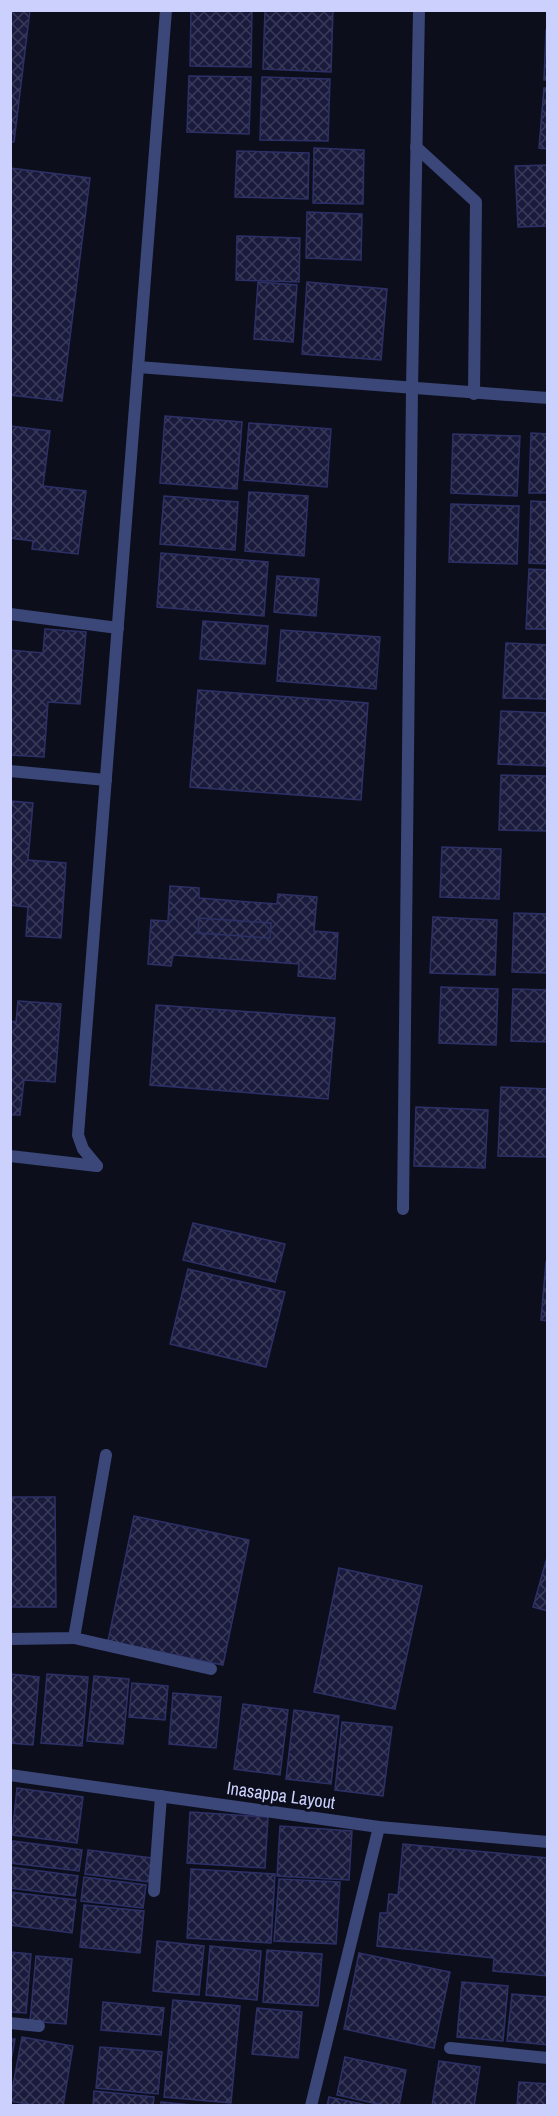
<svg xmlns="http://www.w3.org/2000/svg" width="558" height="2116" viewBox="0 0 558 2116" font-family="'Archivo Narrow',sans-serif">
<defs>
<pattern id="building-cross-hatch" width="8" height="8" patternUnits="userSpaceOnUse" patternTransform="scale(1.5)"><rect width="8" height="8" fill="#1a1b3c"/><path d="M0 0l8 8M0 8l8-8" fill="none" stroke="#3a3b59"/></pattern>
</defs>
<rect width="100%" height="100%" fill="#0d0e1c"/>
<!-- building -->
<g fill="url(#building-cross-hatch)" stroke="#2d3066" stroke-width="1.5">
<path d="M10,10H30L14,142H10Z"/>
<path d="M191,10H252L251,67L190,66Z"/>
<path d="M265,10H333L331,72L263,69Z"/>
<path d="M546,30H548V80H544Z"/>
<path d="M189,76L251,77L249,134L187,132Z"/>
<path d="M262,77L330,79L328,141L260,140Z"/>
<path d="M544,88H548V149L539,148Z"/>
<path d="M314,148L364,150L363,204L313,203Z"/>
<path d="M237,151L309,153L308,199L235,197Z"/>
<path d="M548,165V226L518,227L515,166Z"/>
<path d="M10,168L90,178L62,401L10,395Z"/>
<path d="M307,212L362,214L361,260L306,258Z"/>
<path d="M237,236L300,238L299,282L236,280Z"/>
<path d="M258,282L297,285L293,342L254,339Z"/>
<path d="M307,282L387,289L381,360L302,354Z"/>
<path d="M165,416L242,422L237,489L160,483Z"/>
<path d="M249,423L331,429L327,487L244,480Z"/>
<path d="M10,426L50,431L43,486L86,491L78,554L32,549L33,541L10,538Z"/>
<path d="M531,433L548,434V493H529Z"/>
<path d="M453,434L520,436L517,496L451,493Z"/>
<path d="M249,492L308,496L304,556L245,551Z"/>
<path d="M164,496L238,502L235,550L160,544Z"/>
<path d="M531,501L548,502V564L529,563Z"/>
<path d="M451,504L519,506L517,564L449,562Z"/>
<path d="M161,553L268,562L264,616L157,607Z"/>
<path d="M529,569L548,570V629H526Z"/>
<path d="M277,576L319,579L316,616L274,612Z"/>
<path d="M203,621L268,626L265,664L200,659Z"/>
<path d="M45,629L86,632L80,704L48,702L44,757L10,755V650L43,653Z"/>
<path d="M281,630L380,637L376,689L277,681Z"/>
<path d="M506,643L548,645V699L503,698Z"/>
<path d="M198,690L368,703L361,800L190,787Z"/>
<path d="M501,711L548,713V766L498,764Z"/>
<path d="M501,775L548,776V831L499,830Z"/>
<path d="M10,801L33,803L28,860L66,863L61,938L26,936L28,907L10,905Z"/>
<path d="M442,847L501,849L499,899L440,897Z"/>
<path d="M170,886L199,888V898L277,904L278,894L317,897L314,931L338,933L335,979L298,976L299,964L173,955L171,966L148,964L151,920L168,921Z"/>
<path d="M514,913L548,914V973L512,972Z"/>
<path d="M433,917L497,920L495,975L430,973Z"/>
<path d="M199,918L271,923L270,938L198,933Z"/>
<path d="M441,987L498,989L496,1045L439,1043Z"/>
<path d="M513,989L548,990V1042L511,1041Z"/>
<path d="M18,1001L61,1004L55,1082L24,1080L20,1115H10V1021L16,1022Z"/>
<path d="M156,1005L335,1018L328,1099L150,1085Z"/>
<path d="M501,1087L548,1089V1157L498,1156Z"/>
<path d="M416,1107L488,1110L485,1168L414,1166Z"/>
<path d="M193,1223L285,1244L275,1282L183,1260Z"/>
<path d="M546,1262H548V1321L541,1320Z"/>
<path d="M188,1269L285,1292L266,1367L170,1344Z"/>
<path d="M10,1497H55L56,1607H10Z"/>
<path d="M134,1516L249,1540L223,1665L108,1641Z"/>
<path d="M548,1554V1611L533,1607Z"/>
<path d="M339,1568L422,1586L395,1709L314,1692Z"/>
<path d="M10,1674L39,1677L33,1745L10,1743Z"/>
<path d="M47,1674L88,1677L82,1746L41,1743Z"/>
<path d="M94,1676L129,1679L123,1744L87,1741Z"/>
<path d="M132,1683L168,1686L165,1720L129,1717Z"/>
<path d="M173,1693L221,1697L216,1748L169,1744Z"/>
<path d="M243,1704L288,1710L280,1775L234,1769Z"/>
<path d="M294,1710L339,1716L331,1784L286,1779Z"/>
<path d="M342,1722L392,1727L383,1796L335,1790Z"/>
<path d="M17,1788L83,1797L77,1843L12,1835Z"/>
<path d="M190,1812L268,1817L265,1868L187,1863Z"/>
<path d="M280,1826L352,1831L349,1880L277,1876Z"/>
<path d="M13,1841L82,1850L79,1871L10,1863Z"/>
<path d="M403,1844L548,1858V1976L493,1971L494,1958L377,1946L380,1913H387L389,1894L398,1895Z"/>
<path d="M88,1850L152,1858L149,1882L85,1874Z"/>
<path d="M10,1867L78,1876L75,1896L10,1888Z"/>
<path d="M191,1869L275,1874L271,1943L187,1938Z"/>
<path d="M84,1877L146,1885L143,1908L81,1901Z"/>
<path d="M279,1879L340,1882L336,1944L274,1941Z"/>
<path d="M10,1892L76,1900L72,1933L10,1925Z"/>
<path d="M84,1905L144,1911L140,1953L80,1947Z"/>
<path d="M157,1941L204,1946L199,1995L153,1991Z"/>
<path d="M210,1946L261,1951L257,2000L206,1995Z"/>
<path d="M267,1950L322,1954L318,2006L263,2002Z"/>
<path d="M10,1952L31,1954L26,2013L10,2012Z"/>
<path d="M359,1953L450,1972L434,2048L344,2029Z"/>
<path d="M36,1956L72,1959L66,2024L30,2021Z"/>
<path d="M462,1982L508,1986L503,2041L457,2037Z"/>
<path d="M512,1994L548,1997V2045L507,2041Z"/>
<path d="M173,2000L240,2006L231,2103L164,2097Z"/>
<path d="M103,2002L164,2008L161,2035L101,2030Z"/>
<path d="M257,2008L302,2012L298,2058L252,2054Z"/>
<path d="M22,2037L73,2046L63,2106H38L10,2101Z"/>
<path d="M10,2039H15L10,2066Z"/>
<path d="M100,2047L162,2052L158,2094L96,2088Z"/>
<path d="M345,2057L406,2070L399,2106H387L337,2095Z"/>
<path d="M439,2061L480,2067L474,2106H432Z"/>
<path d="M519,2082L548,2084V2106H517Z"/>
<path d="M94,2091L154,2097L153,2106H93Z"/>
<path d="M329,2097L371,2106H327Z"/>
<path d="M161,2102L203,2106H161Z"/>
</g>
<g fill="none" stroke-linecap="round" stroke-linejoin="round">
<!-- service -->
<g stroke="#3a4778" stroke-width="12">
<path d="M74,1638L211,1669"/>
<path d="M10,1639L74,1638L106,1455"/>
</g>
<!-- minor -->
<g stroke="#3a4778" stroke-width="12">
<path d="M416,147L476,202L474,394"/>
<path d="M138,367L548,398"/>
<path d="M10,614L118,628"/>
<path d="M10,771L106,780"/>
<path d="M10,1156L97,1166"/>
<path d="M97,1166L83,1149L78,1135L166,10"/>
<path d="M403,1209L412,389L419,10"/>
<path d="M10,1775L379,1827L548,1842"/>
<path d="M154,1891L161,1796"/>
<path d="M10,2023L39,2026"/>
<path d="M450,2048L548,2058"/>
<path d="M311,2106L379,1827"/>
</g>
</g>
<g text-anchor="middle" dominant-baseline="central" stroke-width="6" stroke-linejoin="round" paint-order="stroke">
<!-- street labels -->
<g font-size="18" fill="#cbd1fc" stroke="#0d0e1c">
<text transform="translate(281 1795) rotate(8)">Inasappa Layout</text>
</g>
</g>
<!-- border -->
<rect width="558" height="2116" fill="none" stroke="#cbd1fc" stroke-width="24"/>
</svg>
